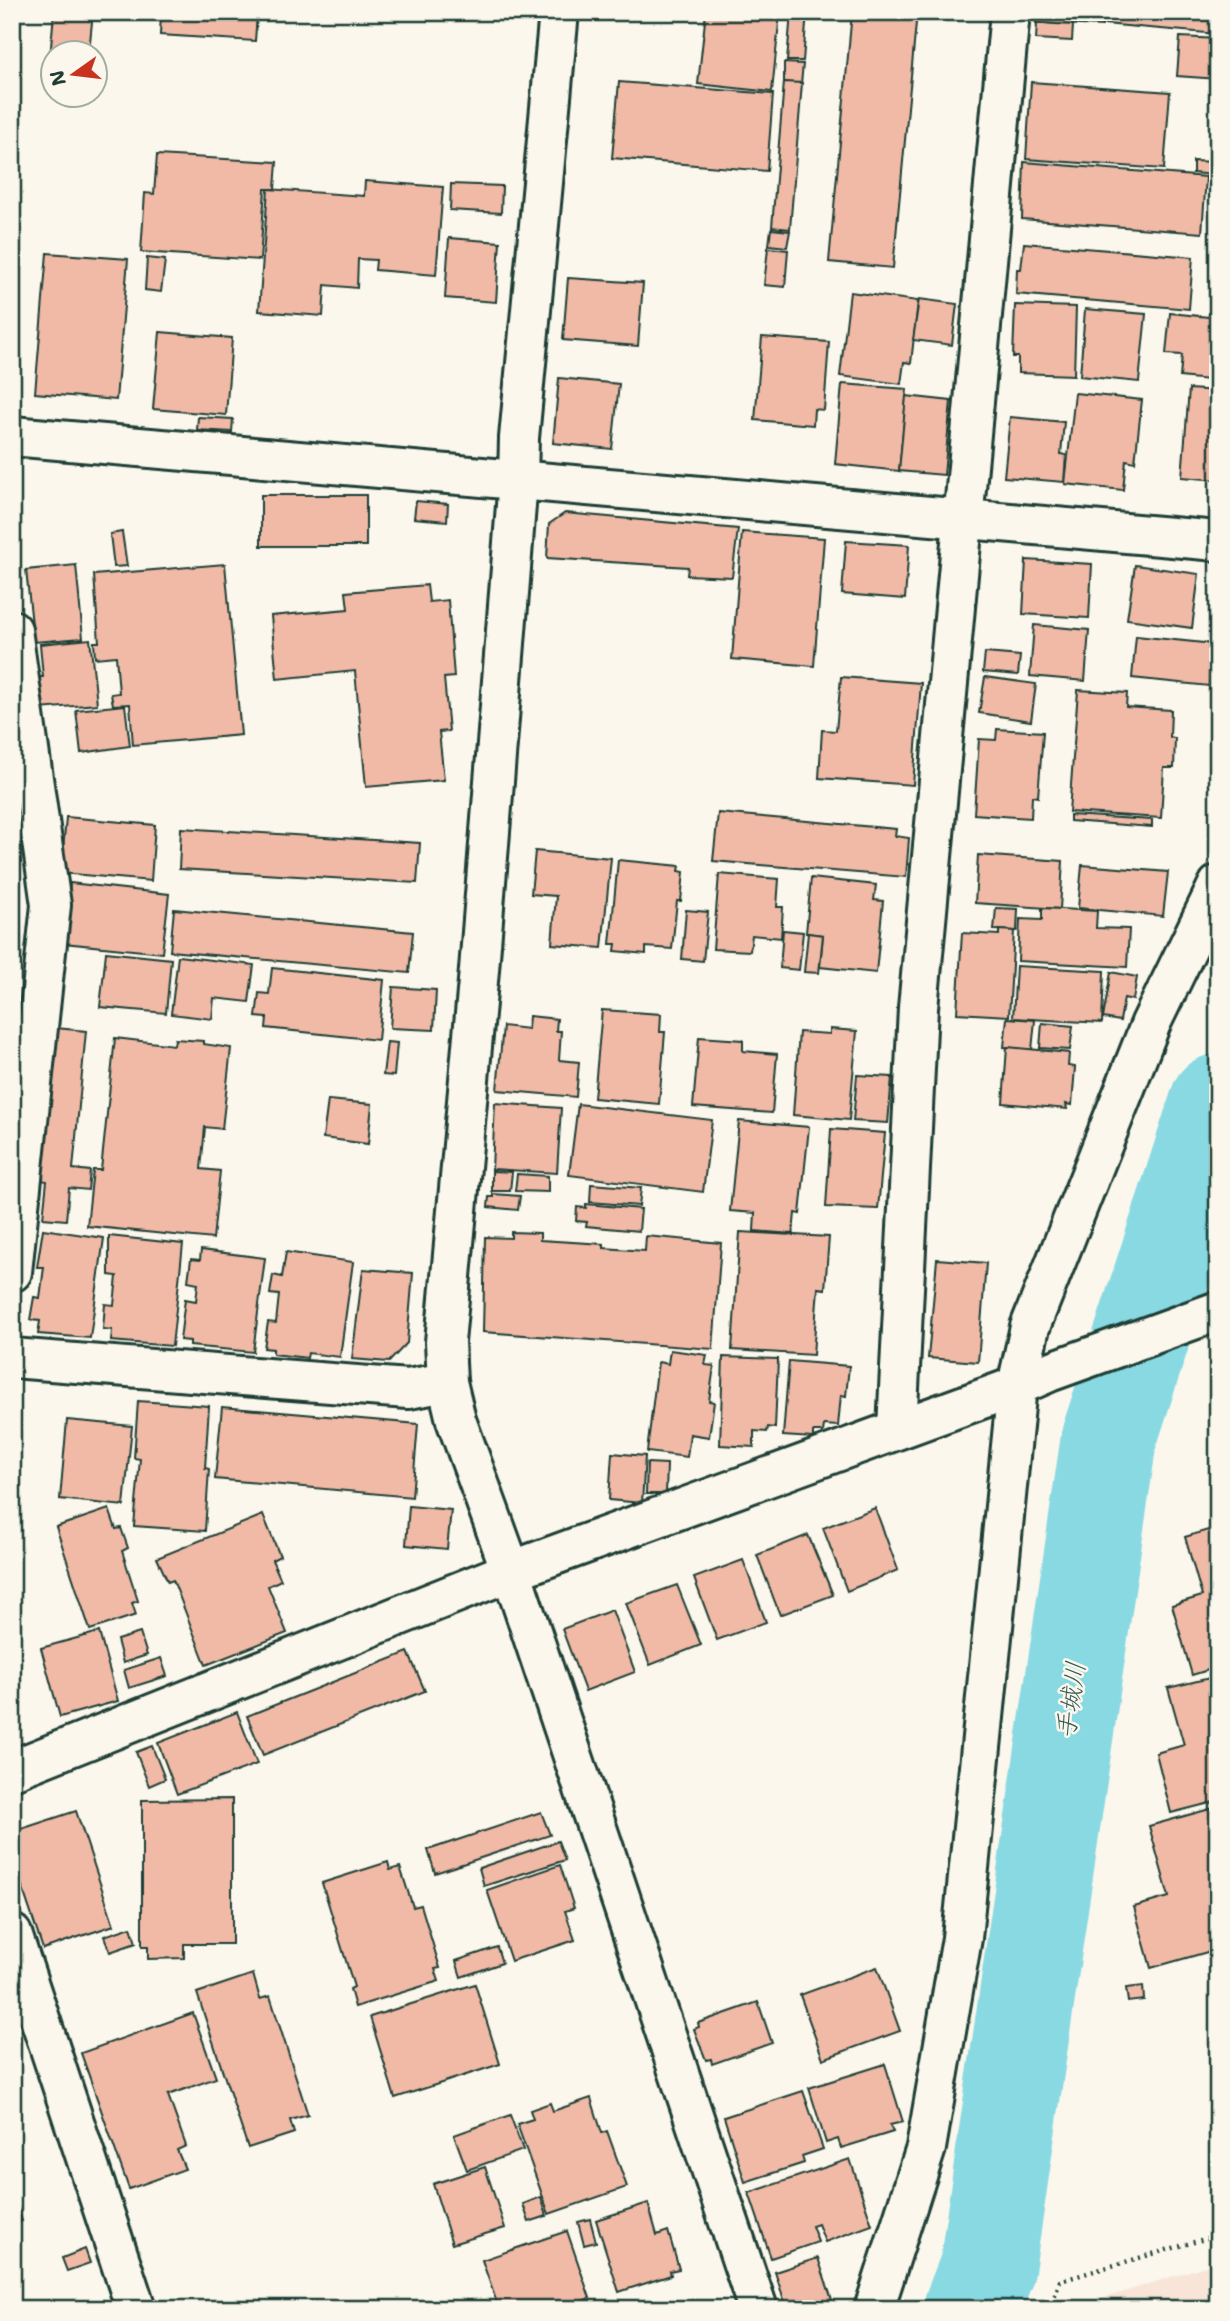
<svg xmlns="http://www.w3.org/2000/svg" width="1230" height="2321" viewBox="0 0 1230 2321" font-family="'Shantell Sans','Klee One',sans-serif">
<rect width="100%" height="100%" fill="#fbf7ec"/>
<filter id="ink" filterUnits="userSpaceOnUse"><feTurbulence type="fractalNoise" baseFrequency=".0143" numOctaves="2"/><feDisplacementMap in="SourceGraphic" scale="14" xChannelSelector="R" yChannelSelector="G"/><feConvolveMatrix kernelMatrix="1 2 1 2 8 2 1 2 1" color-interpolation-filters="sRGB"/></filter>
<g filter="url(#ink)">
<!-- built -->
<path fill="#f8e5d7" d="M1218,2262V2309H1070Z"/>
<g fill="none" stroke-linecap="round" stroke-linejoin="round">
<!-- river -->
<path stroke="#89d9e3" stroke-width="96" d="M971,2309L987,2268L1109,1438L1218,1102"/>
</g>
<!-- building -->
<g fill="#f1baa6" stroke="#1f3d34" stroke-width="2">
<path d="M54,12H93L89,52H52V60L50,59Z"/>
<path d="M161,12L257,14L255,41L160,35Z"/>
<path d="M706,12H780L772,92L698,84Z"/>
<path d="M791,12H807L803,61H787Z"/>
<path d="M852,12H917L893,268L829,262Z"/>
<path d="M1036,12H1103L1102,26L1036,23Z"/>
<path d="M1105,12H1218V34L1104,24Z"/>
<path d="M1037,23L1073,25L1072,41L1036,39Z"/>
<path d="M1180,37L1218,39V79L1177,76Z"/>
<path d="M784,63L803,64L801,84L784,82Z"/>
<path d="M619,82L773,94L767,171L612,158Z"/>
<path d="M784,82L802,83L790,229L772,227Z"/>
<path d="M1031,82L1170,92L1164,169L1026,159Z"/>
<path d="M157,155L277,162L275,189H265L260,260L141,252L145,193L154,194Z"/>
<path d="M1193,161L1215,162V175L1193,173Z"/>
<path d="M1024,162L1206,177L1202,233L1022,219Z"/>
<path d="M365,181L443,187L436,275L375,270L376,260L358,259L357,288L325,285L323,316L259,311L268,189L364,196Z"/>
<path d="M451,184L502,186L501,213L450,210Z"/>
<path d="M771,229L790,231L787,247L769,245Z"/>
<path d="M449,238L500,242L496,302L445,298Z"/>
<path d="M1024,243L1193,257L1189,309L1016,294L1017,269H1021Z"/>
<path d="M768,248L788,250L785,287L764,285Z"/>
<path d="M47,253L128,259L116,400L35,393Z"/>
<path d="M147,258L165,260L161,292L145,290Z"/>
<path d="M1214,258L1218,259V303H1211Z"/>
<path d="M568,278L643,283L638,346L563,340Z"/>
<path d="M850,292L918,301L911,363L904,362L901,384L840,376Z"/>
<path d="M919,299L957,304L952,345L913,340Z"/>
<path d="M1015,305L1076,307L1074,375L1018,373V357H1013Z"/>
<path d="M1085,309L1146,314L1139,382L1080,376Z"/>
<path d="M1170,313L1218,318V381L1180,377L1182,355L1166,354Z"/>
<path d="M160,332L232,338L226,415L153,409Z"/>
<path d="M762,337L829,342L824,410L814,409L813,425L755,420Z"/>
<path d="M559,378L619,384L612,449L553,443Z"/>
<path d="M842,384L907,389L899,471L835,464Z"/>
<path d="M1189,389L1218,391V480L1182,477Z"/>
<path d="M1075,393L1142,400L1135,462L1126,460L1123,490L1065,484Z"/>
<path d="M906,396L951,401L944,475L899,471Z"/>
<path d="M198,417L233,419L232,432L197,430Z"/>
<path d="M1010,417L1064,422L1061,454L1066,455L1064,482L1004,477Z"/>
<rect x="261" y="495" width="105" height="51"/>
<path d="M416,501L448,504L447,521L414,518Z"/>
<path d="M565,513L738,529L732,577L687,575L688,567L547,558L549,524Z"/>
<path d="M122,532L127,566L114,567L110,534Z"/>
<path d="M742,532L824,538L814,666L732,659Z"/>
<path d="M846,541L909,545L905,599L842,594Z"/>
<path d="M1026,560L1092,564L1089,618L1023,614Z"/>
<path d="M225,564L241,735L133,745L130,704L113,705L111,694L119,693L116,656L95,658L94,642H99L94,575Z"/>
<path d="M76,565L83,638L34,642L26,570Z"/>
<path d="M1135,565L1199,574L1192,628L1127,619Z"/>
<path d="M427,585L429,602L448,600L454,677L444,678L449,731L439,732L444,780L366,787L355,671L277,679L271,616L348,609L346,592Z"/>
<path d="M1034,625L1089,630L1085,681L1030,676Z"/>
<path d="M1136,636L1213,644L1209,686L1132,678Z"/>
<path d="M90,639L97,704L40,709L36,677H43L40,644Z"/>
<path d="M1218,649V689H1214Z"/>
<path d="M985,653L1020,656L1018,675L983,672Z"/>
<path d="M841,677L921,683L913,785L819,778L822,730L836,731Z"/>
<path d="M985,677L1036,684L1031,721L979,713Z"/>
<path d="M1078,690L1127,693L1126,707L1171,710L1170,737L1175,738L1174,768H1164L1161,818L1069,812Z"/>
<path d="M125,705L130,746L81,753L76,710Z"/>
<path d="M997,729L1043,732L1038,797L1032,796L1031,818L974,814L979,739L996,740Z"/>
<path d="M718,813L896,829L895,836L909,838L906,877L713,861Z"/>
<path d="M1070,815L1152,820V827L1070,821Z"/>
<path d="M66,817L155,825L151,881L61,873Z"/>
<path d="M181,828L420,843L417,883L179,869Z"/>
<path d="M535,851L611,858L602,948L552,944L556,896L531,894Z"/>
<path d="M978,855L1063,861L1060,909L975,903Z"/>
<path d="M618,860L680,866L679,871L684,872L681,901H677L672,949L646,947V954L615,951L616,944H610Z"/>
<path d="M1082,865L1168,872L1163,916L1078,908Z"/>
<path d="M719,874L779,879L777,907H783L781,938L752,935L750,951L713,949Z"/>
<path d="M811,878L876,885L874,900L883,901L876,973L820,967L823,935L806,933Z"/>
<path d="M70,883L169,894L162,953L64,943Z"/>
<path d="M996,908L1018,909L1017,931L994,930Z"/>
<path d="M1042,908L1097,911L1096,928L1129,929L1127,967L1018,961L1020,919L1042,920Z"/>
<path d="M174,909L413,932L409,973L170,951Z"/>
<path d="M686,910L708,912L703,961L682,959Z"/>
<path d="M783,930L803,932L799,970L780,968Z"/>
<path d="M999,930L1014,931L1009,1016L957,1013L962,933L999,935Z"/>
<path d="M808,933L823,935L819,973L804,972Z"/>
<path d="M106,952L171,959L166,1013L100,1007Z"/>
<path d="M178,956L254,965L249,1002L214,998L212,1019L171,1014Z"/>
<path d="M1016,966L1104,971L1102,1023L1013,1018Z"/>
<path d="M272,968L384,980L378,1040L266,1028L267,1018L256,1017L259,993L269,994Z"/>
<path d="M1111,972L1137,977L1133,1000L1124,998L1120,1021L1103,1018Z"/>
<path d="M393,987L436,990L434,1030L390,1028Z"/>
<path d="M602,1010L661,1014L660,1032H665L659,1104L594,1098Z"/>
<path d="M529,1016L557,1019L556,1031H561L559,1060L579,1062L576,1097L497,1090L503,1026L528,1029Z"/>
<path d="M1007,1018L1035,1020L1032,1050L1004,1047Z"/>
<path d="M1042,1023L1073,1026L1070,1050L1040,1048Z"/>
<path d="M56,1028L86,1031L73,1169L90,1171L88,1190L69,1188L66,1220L43,1218L47,1181L41,1180Z"/>
<path d="M830,1029L857,1031L849,1120L793,1115L799,1032L830,1034Z"/>
<path d="M699,1037L743,1040V1051L777,1054L772,1113L693,1107Z"/>
<path d="M115,1038L174,1045L175,1039L203,1041V1044L231,1048L222,1129L205,1127L201,1169L220,1171L213,1239L87,1226L93,1170H101Z"/>
<path d="M387,1042L397,1043L394,1076L383,1075Z"/>
<path d="M1007,1047L1069,1053L1068,1066L1075,1067L1072,1105L1066,1104L1067,1109L1003,1103Z"/>
<path d="M857,1075L892,1077L888,1123L853,1121Z"/>
<path d="M328,1100L372,1104L368,1144L323,1138Z"/>
<path d="M495,1103L561,1108L557,1173L492,1169Z"/>
<path d="M578,1104L712,1120L703,1192L569,1175Z"/>
<path d="M739,1121L809,1127L800,1214L795,1213L793,1234L754,1231L755,1213L730,1211Z"/>
<path d="M831,1129L885,1133L878,1209L826,1207Z"/>
<path d="M492,1171L512,1172L510,1191H492Z"/>
<path d="M517,1174L548,1176V1192L515,1191Z"/>
<path d="M591,1184L641,1188L639,1206L590,1202Z"/>
<path d="M493,1194L520,1196L518,1210L488,1207L489,1197H493Z"/>
<path d="M586,1204L641,1209L639,1231L586,1226L587,1222L576,1221L577,1207L586,1208Z"/>
<path d="M43,1229L104,1238L90,1338L38,1334L40,1321L30,1320L34,1297L40,1298L44,1267H37Z"/>
<path d="M511,1232L540,1233V1240L604,1244V1248L645,1251L646,1236L721,1243L713,1349L483,1332L485,1237L511,1238Z"/>
<path d="M740,1232L829,1237L825,1289L818,1288L813,1355L732,1350Z"/>
<path d="M109,1236L183,1244L172,1346L111,1341L112,1330L103,1329L105,1304L114,1305L117,1276L109,1275Z"/>
<path d="M201,1250L265,1258L253,1352L190,1346V1341L180,1340L185,1299L196,1301L198,1283L188,1281L191,1259L200,1260Z"/>
<path d="M286,1252L353,1262L340,1357L308,1353L307,1358L273,1354V1349L264,1348L268,1322L276,1323L279,1295L270,1294L273,1275L282,1277Z"/>
<path d="M937,1259L986,1263L978,1362L928,1358Z"/>
<path d="M363,1269L413,1273L407,1343L389,1362L352,1359Z"/>
<path d="M670,1350L707,1355L705,1365L714,1366L709,1401L714,1402L709,1437L690,1434L687,1457L647,1452L658,1362L668,1364Z"/>
<path d="M723,1357L778,1359L775,1428L768,1427L767,1432L754,1431V1447L720,1445Z"/>
<path d="M789,1361L849,1366L846,1396L841,1395L838,1426L824,1425L823,1432H813V1438L783,1436Z"/>
<path d="M138,1401L209,1406L205,1468L209,1469L205,1531L134,1526L140,1459L134,1458Z"/>
<path d="M222,1407L418,1424L412,1497L215,1479Z"/>
<path d="M67,1420L132,1426L124,1506L60,1499Z"/>
<path d="M612,1453L645,1456L642,1503L609,1500Z"/>
<path d="M647,1463L667,1464L666,1494H646Z"/>
<path d="M409,1506L451,1510L447,1549L406,1545Z"/>
<path d="M875,1508L898,1570L847,1591L823,1528Z"/>
<path d="M109,1509L116,1529L121,1528L128,1548L122,1551L138,1601L132,1603L136,1615L90,1630L56,1527Z"/>
<path d="M263,1515L280,1556L272,1560L281,1580L268,1586L287,1633L206,1665L173,1580L168,1582L157,1558Z"/>
<path d="M1218,1527V1667L1192,1675L1172,1605L1202,1596L1185,1537Z"/>
<path d="M808,1535L833,1595L780,1615L757,1555Z"/>
<path d="M743,1560L766,1622L717,1640L694,1578Z"/>
<path d="M677,1585L701,1645L650,1665L626,1603Z"/>
<path d="M612,1610L635,1672L585,1691L562,1629Z"/>
<path d="M99,1632L118,1701L60,1717L41,1648Z"/>
<path d="M140,1633L147,1655L123,1663L117,1640Z"/>
<path d="M408,1652L425,1691L263,1755L247,1716Z"/>
<path d="M161,1658L167,1676L129,1688L124,1670Z"/>
<path d="M1218,1676V1801L1171,1813L1156,1753L1184,1745L1168,1688Z"/>
<path d="M237,1712L257,1764L177,1794L158,1743Z"/>
<path d="M152,1746L165,1779L149,1786L136,1752Z"/>
<path d="M232,1799V1944H184V1958L148,1959V1946H142V1800Z"/>
<path d="M1217,1807L1218,1888L1213,1889L1218,1905V1949L1151,1968L1134,1907L1169,1897L1149,1826Z"/>
<path d="M76,1811L114,1925L43,1949L12,1857V1832Z"/>
<path d="M541,1812L550,1835L435,1873L428,1850Z"/>
<path d="M558,1841L565,1860L484,1886L479,1868Z"/>
<path d="M388,1862L390,1870L400,1867L413,1907L421,1905L440,1968L435,1969L439,1981L355,2007L350,1989L354,1987L322,1883Z"/>
<path d="M560,1865L574,1908L565,1911L575,1940L511,1961L487,1890Z"/>
<path d="M131,1927L136,1943L110,1952L104,1936Z"/>
<path d="M497,1947L502,1963L461,1977L456,1961Z"/>
<path d="M877,1967L900,2031L823,2059L800,1995Z"/>
<path d="M253,1974L260,1999L270,1996L308,2115L290,2120L294,2133L248,2148L197,1993Z"/>
<path d="M475,1984L500,2064L395,2098L370,2017Z"/>
<path d="M1143,1986L1144,2000L1128,2002L1126,1988Z"/>
<path d="M758,2002L772,2043L712,2064L711,2059L706,2060L694,2029L699,2027L698,2023Z"/>
<path d="M193,2013L216,2078L168,2095L186,2146L177,2150L185,2169L129,2189L81,2053Z"/>
<path d="M885,2064L903,2122L890,2125L893,2132L841,2148L838,2139L826,2143L809,2088Z"/>
<path d="M803,2091L823,2149L802,2156L804,2163L745,2182L724,2117Z"/>
<path d="M591,2098L602,2133L607,2131L627,2187L549,2214L517,2124L533,2119L530,2110L550,2103L553,2111Z"/>
<path d="M510,2115L523,2150L467,2170L454,2135Z"/>
<path d="M850,2159L872,2225L825,2242L818,2224L812,2226L818,2242L771,2258L749,2193Z"/>
<path d="M485,2167L505,2228L452,2244L433,2184Z"/>
<path d="M12,2190L22,2221L12,2224Z"/>
<path d="M541,2197L547,2216L529,2222L523,2204Z"/>
<path d="M648,2203L657,2235L668,2231L679,2269L670,2271L671,2275L619,2292L596,2220Z"/>
<path d="M590,2219L596,2242L584,2245L578,2222Z"/>
<path d="M567,2231L590,2298L560,2309H499L482,2260Z"/>
<path d="M85,2249L90,2263L67,2271L62,2258Z"/>
<path d="M818,2258L835,2309H787L775,2272Z"/>
</g>
<g fill="none" stroke-linecap="round" stroke-linejoin="round">
<!-- street casing -->
<g stroke="#1f3d34" stroke-width="44">
<g id="street">
<path d="M12,436L1218,541"/>
<path d="M12,630L51,905L12,1272"/>
<path d="M12,1358L408,1389L447,1382"/>
<path d="M897,1429L918,1008L1010,12"/>
<path d="M511,1571L758,2309"/>
<path d="M12,1770L511,1571L1017,1386L1049,1372L1218,1311"/>
<path d="M12,1934L136,2309"/>
<path d="M874,2309L926,2148L962,1938L1017,1386L1030,1327L1151,1023L1218,885"/>
</g>
</g>
<!-- secondary casing -->
<g stroke="#1f3d34" stroke-width="44">
<path id="secondary" d="M511,1571L456,1420L447,1382L445,1342L479,970L518,480L519,438L559,12"/>
</g>
<!-- path -->
<path stroke="#1f3d34" stroke-width="4.5" stroke-dasharray="2 5" stroke-linecap="butt" d="M1050,2309L1060,2281L1218,2235"/>
<!-- street -->
<use href="#street" stroke="#fbf7ec" stroke-width="38"/>
<!-- secondary -->
<use href="#secondary" stroke="#fbf7ec" stroke-width="38"/>
</g>
</g>
<g text-anchor="middle" dominant-baseline="central" stroke-width="5" stroke-linejoin="round" paint-order="stroke">
<!-- water labels -->
<g font-size="26" font-style="italic" fill="#345c57" stroke="#fbf7ec">
<text transform="translate(1070 1700) rotate(-82)">手城川</text>
</g>
</g>
<!-- margin -->
<rect width="1230" height="2321" fill="none" stroke="#fbf7ec" stroke-width="42"/>
<rect x="21" y="21" width="1188" height="2279" fill="none" stroke="#1f3d34" stroke-width="2.5" filter="url(#ink)"/>
<!-- north arrow -->
<g transform="translate(74 74) rotate(256)"><circle r="33" fill="#fbf7ec" stroke="#a3ada2" stroke-width="2"/>
<path d="M0-5L12 26L0 18L-12 26Z" fill="#c8321e"/>
<text y="-10" font-size="19" font-weight="bold" text-anchor="middle" fill="#1f3d34">N</text>
</g>
</svg>
